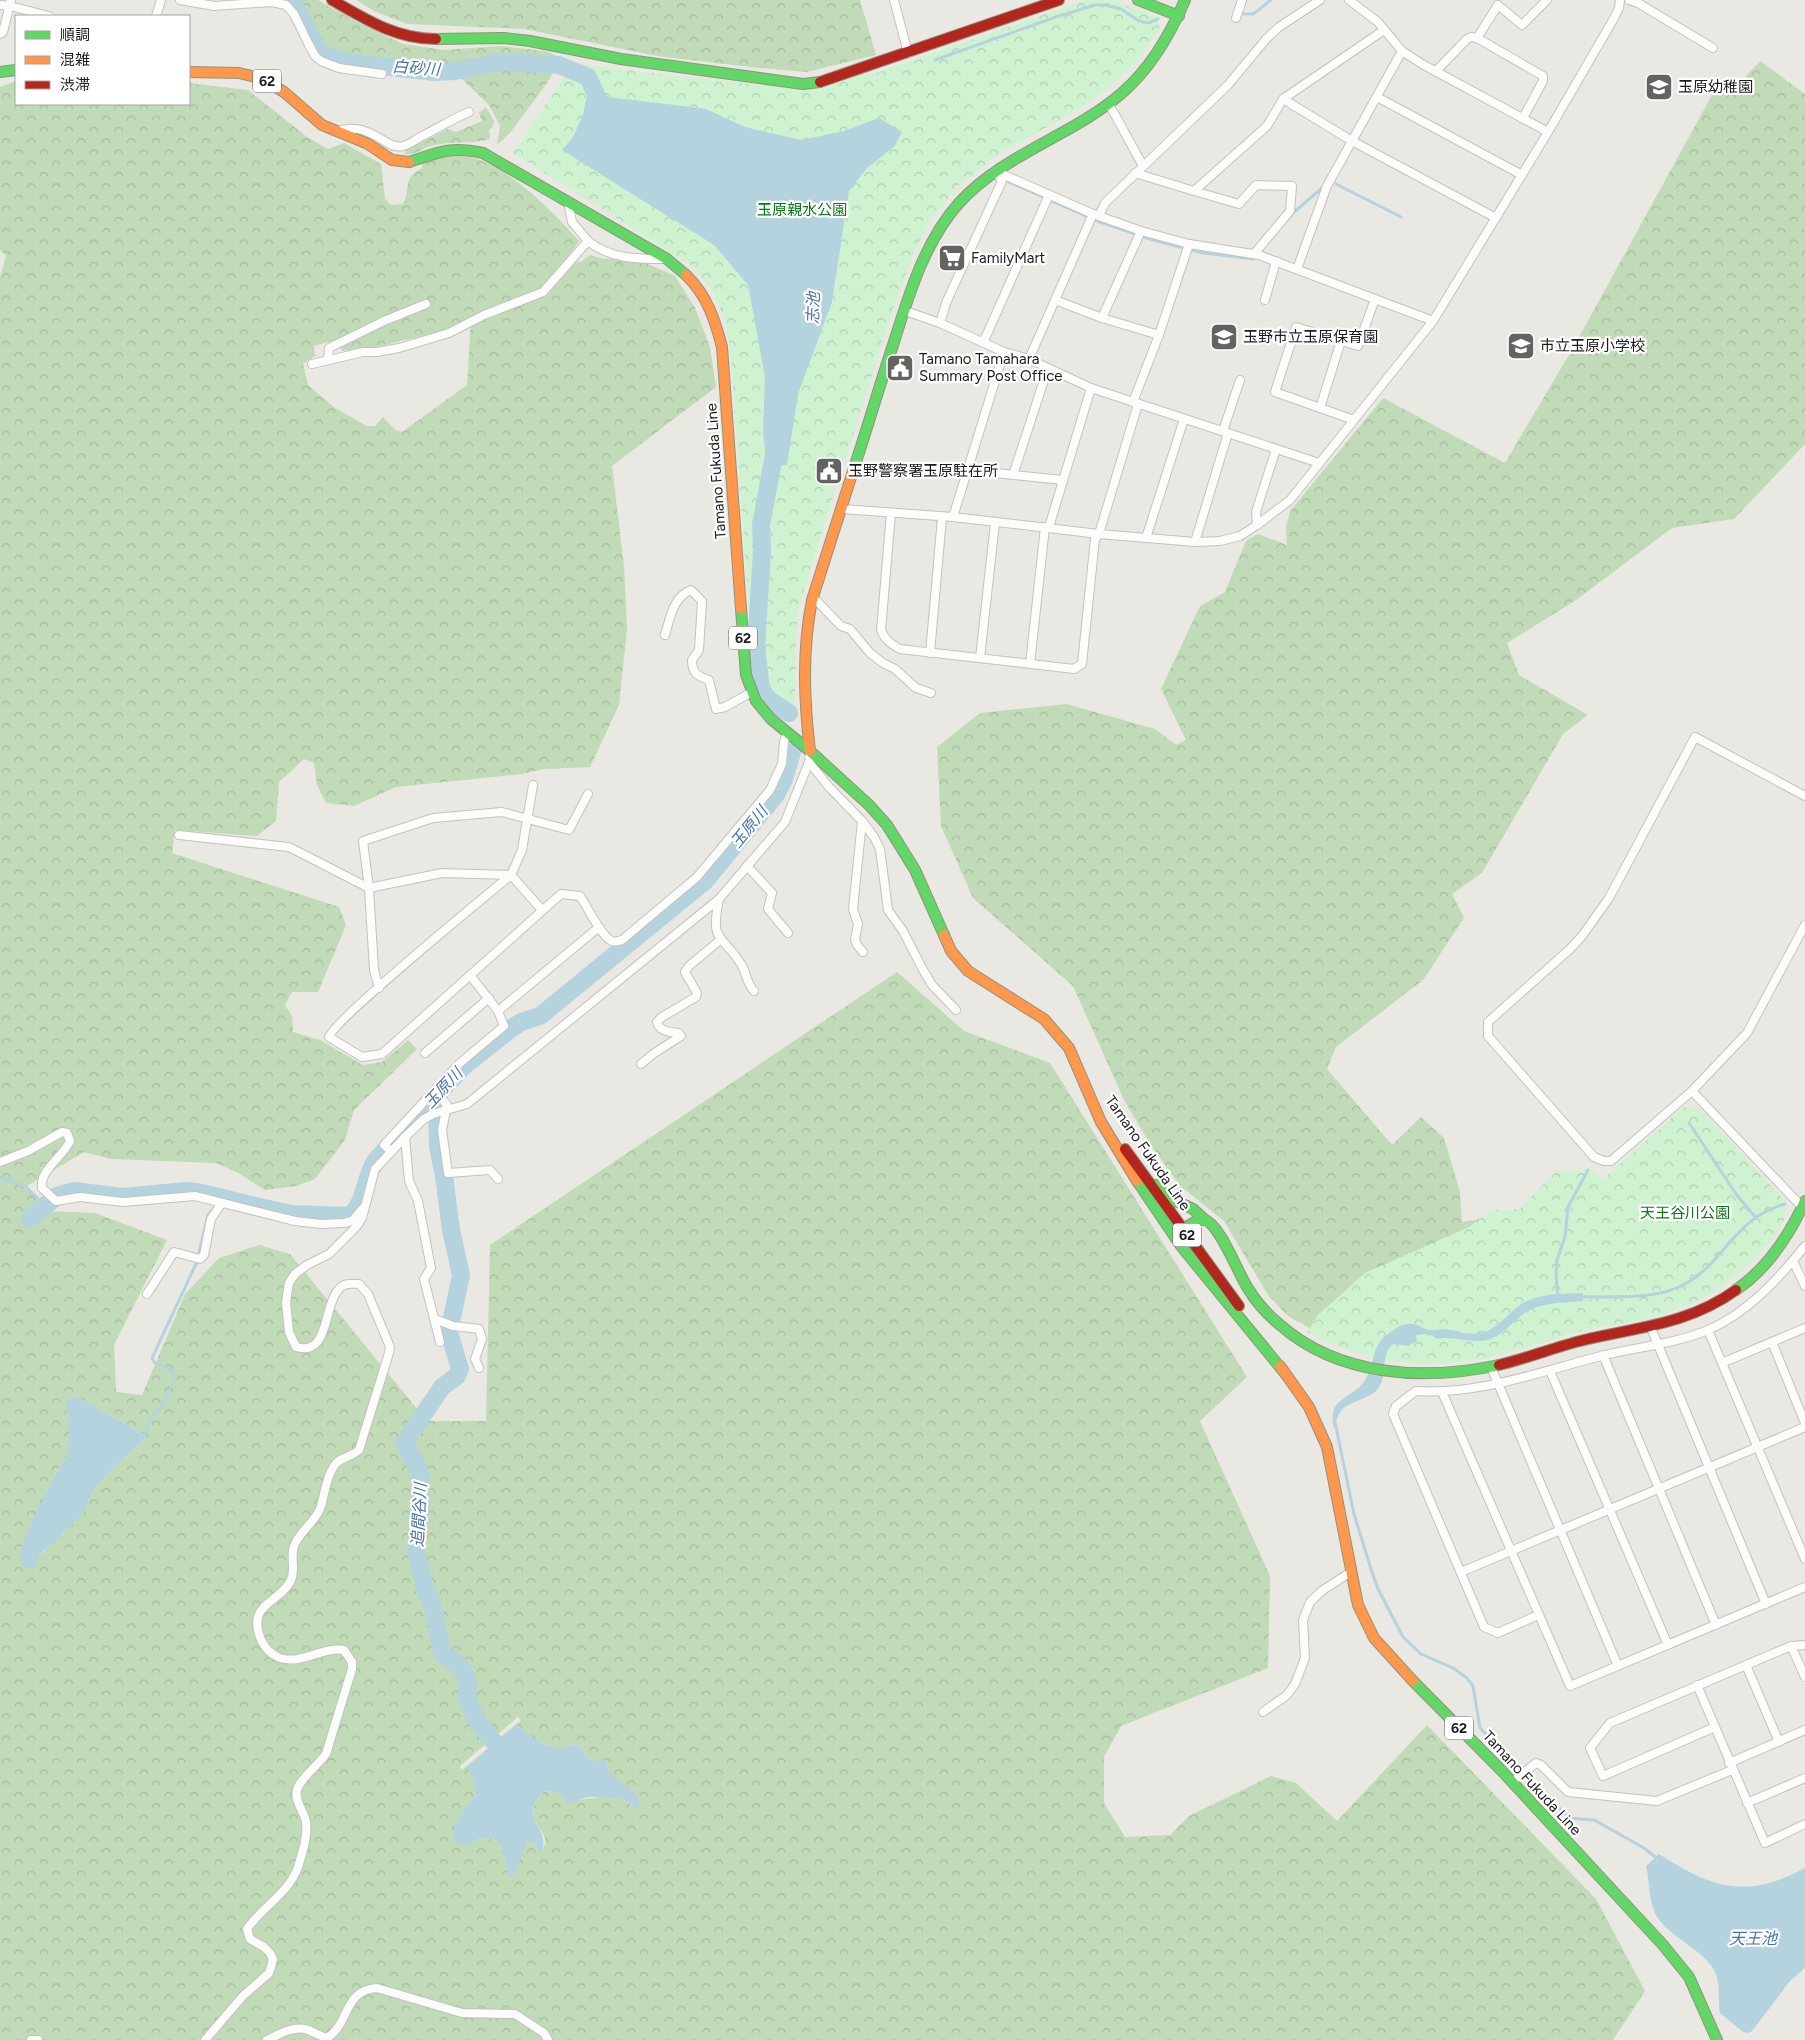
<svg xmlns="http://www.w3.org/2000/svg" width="1805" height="2040" viewBox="0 0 1805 2040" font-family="Figtree,'Noto Sans JP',sans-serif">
<defs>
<pattern id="forest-crowns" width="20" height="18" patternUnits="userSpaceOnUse" patternTransform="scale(1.25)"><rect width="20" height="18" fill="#c1dab7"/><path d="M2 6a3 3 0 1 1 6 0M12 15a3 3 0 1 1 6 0" fill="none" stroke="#a5ba9d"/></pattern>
<pattern id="park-crowns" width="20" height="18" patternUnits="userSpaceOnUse" patternTransform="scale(1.25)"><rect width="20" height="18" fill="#cff2d1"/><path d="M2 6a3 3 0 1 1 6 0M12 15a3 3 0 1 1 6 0" fill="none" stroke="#b1cfb3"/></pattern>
</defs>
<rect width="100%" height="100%" fill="#eae8e3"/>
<!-- forest -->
<g fill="url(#forest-crowns)" fill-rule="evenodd">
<path d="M299,0H318L355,21L403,44L444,50L500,46L545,51L562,58L547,83L510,133L497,145L500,126L489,105L463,80L443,65L338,53L325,46Z"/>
<path d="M356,0H860L876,55L806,72L750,67L657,56L525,29L407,24L374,11Z"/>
<path d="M1760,61L1805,94V444L1734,519L1672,528L1576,600L1507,643L1519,675L1588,715L1563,734L1482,873L1452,894L1464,918L1423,980L1336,1047L1327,1069L1392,1145L1421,1117L1444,1138L1460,1192L1462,1222L1522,1212L1580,1174L1337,1343L1288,1316L1268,1295L1224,1221L1179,1185L1149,1142L1124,1100L1073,986L973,898L941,826L937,747L980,713L1067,704L1155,729L1176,745L1186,740L1161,689L1200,606L1225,592L1246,541L1258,534L1287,545L1286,526L1291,510L1383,398L1505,463L1573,348L1718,84H1739Z"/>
<path d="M16,81V104H189V83L248,90L307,137L328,149L344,143L381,164L385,199L391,205L403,204C412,186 401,180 422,168V162C436,157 452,155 467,157C503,160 556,215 579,241L566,260L581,262L590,255L600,258L646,263L675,276L695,308L710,347L716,387L612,466L624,566L627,629L619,705L590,767L544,769L522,774L396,787L354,806L326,803L317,785L314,763L304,759L279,782L276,821L257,836L175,830L172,853L339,907L346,925L318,992H292L285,1005L292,1016L293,1032L320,1040L363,1065L382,1062L408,1040L417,1049L354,1110L345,1140L315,1179L296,1186L265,1190L240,1174L216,1163L111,1159L84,1152L27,1186L45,1211L95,1213L167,1240L114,1345L116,1392L142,1395L185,1294L219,1258L259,1245L290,1254L427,1421H486L490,1245L897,972L964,1031L1050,1063L1247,1377L1200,1421L1270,1576L1268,1668L1121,1726L1104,1757V1803L1125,1837L1170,1835L1189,1816L1271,1776L1296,1783L1337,1821L1427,1725L1596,1899L1645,1991L1613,2040H0V277L6,256L0,250V87ZM471,318L467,385L402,432L395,430L383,417L375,426H367L335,408L308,385L303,364L315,356L314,346L331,341L340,346L342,351L367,349L447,330ZM78,1397L145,1435V1439L116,1465L94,1489L85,1510L70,1524L64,1533L39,1556L21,1548C33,1524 42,1500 54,1476C59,1467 67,1459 69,1449C71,1434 68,1417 65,1402ZM518,1717L521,1720L462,1770L460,1766ZM517,1725C531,1737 542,1747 562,1747C569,1747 575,1744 581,1747C585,1760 595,1761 605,1767C610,1779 625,1787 636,1794L633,1806C630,1804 627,1800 623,1799C610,1794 580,1800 566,1802L561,1794L552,1791L543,1792C518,1819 549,1829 545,1844C544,1847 542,1849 541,1852L538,1851L536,1845L532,1842H527L508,1875C507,1859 502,1833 480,1839C475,1840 469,1844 465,1846L461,1814L476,1794L474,1778Z"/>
<path d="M486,107L494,121L493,126L489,130L490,139C473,145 450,140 431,146C422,148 415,156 405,154L406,150L448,129L456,132L482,121L479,113Z"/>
</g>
<!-- park -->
<g fill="url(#park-crowns)">
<path d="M1085,0H1113L1156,16L1160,27C1124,92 1065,116 1004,151L1003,150L956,188L931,219L916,248L891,315L845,461L824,456L817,483L836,488L799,606L796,635L795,697L796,715C775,726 758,699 753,680C749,663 754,649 753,631C753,615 748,599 747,583C741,504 736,426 730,348C724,312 717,292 692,266L513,153L573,64L802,90L828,87L869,72L871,75Z"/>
<path d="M1684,1107L1699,1108L1784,1200C1784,1205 1786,1211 1785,1215C1784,1228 1767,1247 1758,1255C1718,1295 1685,1311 1630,1322C1615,1326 1600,1326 1585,1330C1535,1344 1484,1364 1430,1364C1384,1364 1348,1352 1307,1332L1318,1315L1365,1273L1469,1227L1491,1210L1519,1209L1558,1170L1581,1171L1589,1167L1602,1180Z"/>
</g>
<!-- water -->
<g fill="#b5d3df">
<path d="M587,73L608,97L706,109L745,127L801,140L844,131L879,118L902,132L894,147L867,168L849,191L832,302L798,394L787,465L767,466L763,432L765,377L748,285L714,245L562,150L573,137L583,115L589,86L585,81Z"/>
<path d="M1583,1293V1301C1564,1303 1542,1302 1526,1312C1515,1319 1503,1335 1490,1339C1473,1345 1454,1335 1437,1339C1431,1333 1423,1334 1416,1335L1417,1341L1408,1346L1393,1344C1379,1355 1389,1377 1377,1390C1368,1399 1346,1403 1341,1411C1337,1416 1336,1423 1334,1429C1327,1398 1348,1401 1363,1383C1374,1370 1371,1350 1383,1338C1391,1331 1403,1322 1413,1324C1420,1325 1424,1330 1431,1330C1435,1331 1439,1329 1442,1329C1456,1330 1470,1337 1484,1332C1498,1328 1508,1314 1520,1305C1538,1293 1562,1294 1583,1293Z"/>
<path d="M74,1397H78L145,1435V1439L116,1465L94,1489L85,1510L53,1544L43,1551L39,1556L36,1566L31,1570L23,1566L20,1561L21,1548L37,1510L55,1475L67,1456L69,1447L68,1418L65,1402Z"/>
<path d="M517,1725C531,1737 542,1747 562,1747C569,1747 574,1744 581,1747C585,1760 594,1763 606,1760L608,1772L636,1794L643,1809L638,1810C634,1807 630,1802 625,1800C623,1798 594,1797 589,1797C580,1798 575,1804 566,1802L561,1794L552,1791L543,1792C516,1820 553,1828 541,1852L538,1851L536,1845L532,1842H527L515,1873L511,1877L508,1875C507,1859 502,1832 479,1839C474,1841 469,1845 465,1846C461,1846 457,1844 455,1841C446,1828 469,1804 476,1794L474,1778L466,1768Z"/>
<path d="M1659,1854C1712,1888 1746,1900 1805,1868V1968L1790,1981L1752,2031L1748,2033L1743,2032L1720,2013C1718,2001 1720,1985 1716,1974C1706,1950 1669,1938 1656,1915C1648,1900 1650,1882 1646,1866Z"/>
</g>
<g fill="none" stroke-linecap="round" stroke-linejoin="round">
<!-- stream -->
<g stroke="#b5d3df" stroke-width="3">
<path d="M1244,14H1253L1271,0"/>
<path d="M935,60L1056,17L1095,5H1105L1121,9L1139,21L1148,23L1158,19"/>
<path d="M1009,182L1097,221L1153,240L1203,253L1254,259"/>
<path d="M1336,184L1401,217"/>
<path d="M1292,214L1322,188"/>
<path d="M1689,1123L1736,1194L1756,1218"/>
<path d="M0,1178L25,1186L45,1205"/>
<path d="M225,1200L227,1199"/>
<path d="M1579,1297C1613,1296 1654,1301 1685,1284C1725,1262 1735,1217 1785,1204"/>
<path d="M1558,1298L1556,1275L1557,1260L1565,1237L1568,1207L1588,1170"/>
<path d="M1335,1422L1354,1514L1371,1569L1378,1589L1403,1637L1421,1654L1453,1668L1467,1678L1473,1686L1480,1728L1569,1818L1594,1820L1644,1848L1659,1860"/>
<path d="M141,1438L146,1432L148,1424L164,1403L176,1376L174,1372L154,1362L152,1358L196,1264L208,1215L215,1207"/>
</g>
<!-- river -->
<g stroke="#b5d3df" stroke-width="18">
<path d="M289,0L294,4L319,52L336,59L354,63L434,72L455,71L501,62L559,65L588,77L597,97"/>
<path d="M776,444L761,525L762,551L756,647L761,689L768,699L789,713"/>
<path d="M434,1099L437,1116L438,1147L444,1176L451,1230L461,1275L449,1332L460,1369L457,1376L442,1387L404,1443L421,1474L420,1512L416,1550L424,1585L434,1611L442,1652L461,1668L468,1682L467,1698L476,1719L504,1755"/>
<path d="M30,1218L57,1196L74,1191L123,1197L185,1191L197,1192L290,1214L349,1216C366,1204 364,1177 376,1160L463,1067L512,1028L521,1022L540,1016L705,881L776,795L784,779L792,752"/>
</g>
<!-- street casing -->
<g stroke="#c2c2bf" stroke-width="10">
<g id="street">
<path d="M180,0L214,6L272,2L286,5L294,14L308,43L315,56L321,61L339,68L382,74"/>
<path d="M894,0L908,53"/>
<path d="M1349,0L1378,22L1402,51L1422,64L1548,132"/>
<path d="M1629,0L1638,3L1713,48"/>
<path d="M0,5L10,6L49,16"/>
<path d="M156,16L161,0"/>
<path d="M1236,18L1242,0"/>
<path d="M0,34L3,32L11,0"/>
<path d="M1477,38L1498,5L1522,25L1547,0"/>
<path d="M1436,71L1467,39L1471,37L1477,38L1543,76V81L1523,118"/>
<path d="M1377,97L1522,175"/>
<path d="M1283,99L1352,141L1496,218"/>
<path d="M1108,104L1114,113L1143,166"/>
<path d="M337,131C371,120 386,151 403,146C409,145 415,140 420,137C437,129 452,119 469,112"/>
<path d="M995,171L1093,214L1141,231L1189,244L1259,255L1433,321"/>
<path d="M1135,173L1194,191L1267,126L1283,99L1384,30"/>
<path d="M1194,191L1239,204L1256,185L1292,186L1290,211L1254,254"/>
<path d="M1099,216L1105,203L1228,85L1267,38L1279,27L1320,0"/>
<path d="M588,241C610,259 637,259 665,259"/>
<path d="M1297,269L1327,186L1402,51"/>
<path d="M1055,300L1102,318L1159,335"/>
<path d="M1265,300L1276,261"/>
<path d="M905,311L940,323L1004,352L1029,359L1091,388L1319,463"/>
<path d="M1102,318L1141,231"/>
<path d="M940,323L946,303L1002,181L996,172"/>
<path d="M983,343L1049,195"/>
<path d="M328,359L329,348L384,321L426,304"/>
<path d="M1029,359L1093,214"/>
<path d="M312,364L363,352H377L399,348L449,333L484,315L543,292L588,241L572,222L568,201"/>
<path d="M1133,402L1159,335L1189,244"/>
<path d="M1320,408L1341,341"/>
<path d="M1354,420L1275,392L1296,327L1358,346L1375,299"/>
<path d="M1223,431L1240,380"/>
<path d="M966,470L1063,480"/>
<path d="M1013,475L1048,368"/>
<path d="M842,509L953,517L1099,534L1195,542L1220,541L1240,536L1257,525L1290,500L1433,321L1548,132L1613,20L1619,8L1620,0"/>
<path d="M891,513L881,630C885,640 891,644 900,649L1074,669L1082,664L1095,539L1099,534L1138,404"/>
<path d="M953,517L1004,352"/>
<path d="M1257,525L1256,512L1276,449"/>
<path d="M1049,527L1091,388"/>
<path d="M1146,538L1184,419"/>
<path d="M1195,542L1228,433"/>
<path d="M813,597L841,626L850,629L870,653L883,663L895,669L916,688L931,693"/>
<path d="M665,635C670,618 673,597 691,590L702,601L699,650L692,660C692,673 697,676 709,680L716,709L725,707L750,693"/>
<path d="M930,653L942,518"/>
<path d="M980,658L995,523"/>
<path d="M1030,664L1045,527"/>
<path d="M809,762L829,787L862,821L874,837L880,849L888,910L903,931L922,968L932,985L956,1010"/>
<path d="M533,785L522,850L511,875C488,894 331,1023 329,1037L362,1057L382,1054L561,894L580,896C588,908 599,932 610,940C614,943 618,941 622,940L697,877L770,790L782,764L784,742L787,733"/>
<path d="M1805,796L1695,737L1609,898L1582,936L1570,949L1488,1022V1036L1594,1157L1604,1161H1611L1692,1091L1747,1033L1805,925"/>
<path d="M862,821L853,909L858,924L855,939L857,945L863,952"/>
<path d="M179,835L289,847L369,888L442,873L511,875L542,910"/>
<path d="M747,866L772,893L768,909L788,933"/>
<path d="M719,899C710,944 721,932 741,964C747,973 745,981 754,991"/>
<path d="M379,988L374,970L369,888L363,841L433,818L502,812L569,830L588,794"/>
<path d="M498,1011L599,927"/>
<path d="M425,1053L489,998"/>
<path d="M641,1064L653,1054L681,1036L679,1033C669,1032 660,1032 657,1022L662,1017L696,997L697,993L685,972L689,966L720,940"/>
<path d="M435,1090L447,1105L442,1130L448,1173L490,1170L498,1179"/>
<path d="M1692,1091L1804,1209"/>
<path d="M405,1137L409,1181L418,1201L431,1268L424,1279L440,1342"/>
<path d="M391,1151L384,1145L460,1063L504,1026L498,1011L470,975"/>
<path d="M0,1162L28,1151L62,1132L67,1133L70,1141C63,1157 39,1170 42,1188L56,1201L80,1197L123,1202L195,1196L295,1221L321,1224L344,1223L352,1221L363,1208"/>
<path d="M1793,1261L1805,1286"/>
<path d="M147,1294L174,1252L200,1259L204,1255L211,1219L221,1204"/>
<path d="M435,1319L453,1326L479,1329L482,1339L475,1359L479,1368"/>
<path d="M1651,1328L1766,1604"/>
<path d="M1708,1330L1805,1559"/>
<path d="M1772,1342L1805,1423"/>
<path d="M1603,1355L1716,1625"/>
<path d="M1722,1363L1805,1328"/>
<path d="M1491,1367L1618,1666"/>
<path d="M1550,1371L1668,1645"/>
<path d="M1442,1392L1570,1686L1805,1587"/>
<path d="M1461,1572L1805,1427"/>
<path d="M1538,1615L1498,1633L1484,1627L1393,1414L1396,1406L1416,1391C1479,1395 1542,1371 1601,1356C1636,1347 1675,1344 1708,1330C1748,1313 1779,1278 1805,1246"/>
<path d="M1791,1646L1805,1677"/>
<path d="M1746,1665L1779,1742"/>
<path d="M1697,1685L1765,1843L1805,1824"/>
<path d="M1263,1712L1287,1695L1295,1684L1305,1658L1303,1620L1310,1602L1323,1590L1351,1572"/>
<path d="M1715,1727L1603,1776L1590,1748L1610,1723L1791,1646L1805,1645"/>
<path d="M1729,1763L1805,1730"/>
<path d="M1512,1782L1536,1763L1541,1765L1568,1792L1657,1801L1732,1770"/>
<path d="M1747,1803L1805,1778"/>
<path d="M31,2040H38"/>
<path d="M205,2040L243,1996L269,1973L271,1967L273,1959L270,1953L264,1947L250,1939L247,1929C262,1907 289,1893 298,1867C302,1854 308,1836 306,1822C304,1811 294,1801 297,1790C299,1780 319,1764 326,1754L352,1669V1662L344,1650C321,1646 296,1669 274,1655C267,1651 261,1642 259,1634C249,1603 281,1602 291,1580C296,1569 290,1557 294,1546C299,1532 314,1523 320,1509C325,1495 325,1479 334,1466C339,1457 352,1457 359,1450L389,1353L390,1347L368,1294L359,1284C354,1284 348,1283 344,1285C321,1297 333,1358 296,1347L289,1332L286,1302L289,1283L295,1274L307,1265L329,1254L357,1226L362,1218L375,1169L405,1137L424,1119L433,1114L467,1104L719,899L785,822L809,762L810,751"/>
<path d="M267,2040C278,2035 292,2026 305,2029C313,2031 319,2036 327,2038C350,2024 343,1990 377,1988L462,2013L515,2014L544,2033L548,2040"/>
</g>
</g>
<!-- fast casing -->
<g stroke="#90937b" stroke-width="12">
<g id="fast">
<path d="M1138,0L1179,16"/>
<path d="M436,39L504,38L530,41L621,59L803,84L820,82"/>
<path d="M0,72L16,70"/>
<path d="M409,162C440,152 449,146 483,153L667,259L686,275"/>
<path d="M854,468C868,426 880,384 894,342C909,294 925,241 959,203C1005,153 1072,136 1122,93C1151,68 1170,35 1185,0"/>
<path d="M741,609L746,675L756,701L771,719L810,751L869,805L887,825L915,870L944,935"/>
<path d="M1137,1181L1181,1246L1284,1372"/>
<path d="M1156,1185L1167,1197L1193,1209L1205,1220"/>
<path d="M1178,1233C1185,1229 1196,1218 1205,1220C1220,1224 1239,1276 1249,1290C1257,1303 1267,1314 1279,1324C1339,1377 1424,1381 1499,1365"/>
<path d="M1736,1290C1768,1268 1789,1236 1805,1201"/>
<path d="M1413,1681L1501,1770L1663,1945L1689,1977L1717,2040"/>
</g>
</g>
<!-- slow casing -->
<g stroke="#90937b" stroke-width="12">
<g id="slow">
<path d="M189,72L239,73L260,78L284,92L322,125L368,144L392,160L409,162"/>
<path d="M686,275C707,295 715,320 722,347L741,609"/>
<path d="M810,751C804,700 802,651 812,600L854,468"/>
<path d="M944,935L951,951L968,971L1044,1019L1069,1048L1101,1122L1137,1181"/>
<path d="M1280,1366L1309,1407L1327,1447L1358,1605L1374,1638L1413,1681"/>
</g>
</g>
<!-- jam casing -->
<g stroke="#90937b" stroke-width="12">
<g id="jam">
<path d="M332,0C365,19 396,39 436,39"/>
<path d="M820,82L1059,0"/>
<path d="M1125,1149L1239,1306"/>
<path d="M1499,1365C1528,1358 1555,1347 1584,1340C1639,1327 1689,1324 1736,1290"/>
</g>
</g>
<!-- street -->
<use href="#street" stroke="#fcfcfb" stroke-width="8"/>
<!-- fast -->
<use href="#fast" stroke="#63d668" stroke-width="10"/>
<!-- slow -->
<use href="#slow" stroke="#ff974d" stroke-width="10"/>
<!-- jam -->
<use href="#jam" stroke="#b3261e" stroke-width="10"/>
</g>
<!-- icons -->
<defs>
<g id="school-square" transform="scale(1.4375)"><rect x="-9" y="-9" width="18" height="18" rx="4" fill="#636361" stroke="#fff"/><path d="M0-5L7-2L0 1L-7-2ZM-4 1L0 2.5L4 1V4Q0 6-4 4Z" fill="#fff"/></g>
<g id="supermarket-square" transform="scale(1.4375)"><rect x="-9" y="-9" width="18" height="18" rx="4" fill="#636361" stroke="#fff"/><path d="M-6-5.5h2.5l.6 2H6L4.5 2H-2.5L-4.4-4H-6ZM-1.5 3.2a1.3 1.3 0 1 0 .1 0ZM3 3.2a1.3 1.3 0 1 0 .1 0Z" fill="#fff"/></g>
<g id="civic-square" transform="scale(1.4375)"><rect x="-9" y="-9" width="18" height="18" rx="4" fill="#636361" stroke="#fff"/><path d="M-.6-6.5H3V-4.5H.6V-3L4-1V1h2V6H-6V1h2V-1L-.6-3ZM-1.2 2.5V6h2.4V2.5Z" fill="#fff"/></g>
</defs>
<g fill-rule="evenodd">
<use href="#school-square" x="1659" y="87"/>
<use href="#supermarket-square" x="952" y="258"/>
<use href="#school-square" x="1224" y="337"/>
<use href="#school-square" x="1521" y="346"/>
<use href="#civic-square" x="900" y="368"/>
<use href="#civic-square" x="829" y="471"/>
</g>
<g text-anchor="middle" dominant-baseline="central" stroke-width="4.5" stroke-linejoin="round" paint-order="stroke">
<!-- shield labels -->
<g fill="#fff" stroke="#5f5f5f" stroke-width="1">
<rect x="253" y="69.5" width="28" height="23" rx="4"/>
<rect x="729" y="626.5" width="28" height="23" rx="4"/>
<rect x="1173" y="1223.5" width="28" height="23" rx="4"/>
<rect x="1445" y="1716.5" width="28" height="23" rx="4"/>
</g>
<g font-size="14" font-weight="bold" fill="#1b1b1b">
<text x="267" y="81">62</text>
<text x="743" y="638">62</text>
<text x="1187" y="1235">62</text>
<text x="1459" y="1728">62</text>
</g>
<!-- poi labels -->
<g font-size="15" fill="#1b1b1b" stroke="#fff" text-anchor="start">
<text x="1678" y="87">玉原幼稚園</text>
<text x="971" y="258">FamilyMart</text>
<text x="1243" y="337">玉野市立玉原保育園</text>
<text x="1540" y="346">市立玉原小学校</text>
<text x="919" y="359">Tamano Tamahara<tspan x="919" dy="17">Summary Post Office</tspan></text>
<text x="848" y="471">玉野警察署玉原駐在所</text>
</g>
<!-- park labels -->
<g font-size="15" fill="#087a19" stroke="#fff">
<text x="802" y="210">玉原親水公園</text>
<text x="1685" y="1213">天王谷川公園</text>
</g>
<!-- street labels -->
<g font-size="15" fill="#1b1b1b" stroke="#fff">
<text transform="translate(716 471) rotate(-94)">Tamano Fukuda Line</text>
<text transform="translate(1148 1153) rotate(55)">Tamano Fukuda Line</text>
<text transform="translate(1532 1783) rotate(47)">Tamano Fukuda Line</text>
</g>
<!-- water labels -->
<g font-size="16" font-style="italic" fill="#4672ac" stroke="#fff">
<text transform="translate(416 68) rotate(4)">白砂川</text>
<text transform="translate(813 308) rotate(-88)">志池</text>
<text transform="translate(749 827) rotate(-51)">玉原川</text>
<text transform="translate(443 1088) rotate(-47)">玉原川</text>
<text transform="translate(419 1515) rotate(-87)">追間谷川</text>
<text x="1753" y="1938">天王池</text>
</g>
</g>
<!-- legend -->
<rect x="15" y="15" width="175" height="90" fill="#ffffff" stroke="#a4a4a4"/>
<rect x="25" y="31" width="25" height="8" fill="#63d668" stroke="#a4a4a4"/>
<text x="60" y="40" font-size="15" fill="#1b1b1b">順調</text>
<rect x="25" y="56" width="25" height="8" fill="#ff974d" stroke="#a4a4a4"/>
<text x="60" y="65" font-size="15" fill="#1b1b1b">混雑</text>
<rect x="25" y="81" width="25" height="8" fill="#b3261e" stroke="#a4a4a4"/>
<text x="60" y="90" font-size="15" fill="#1b1b1b">渋滞</text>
</svg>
